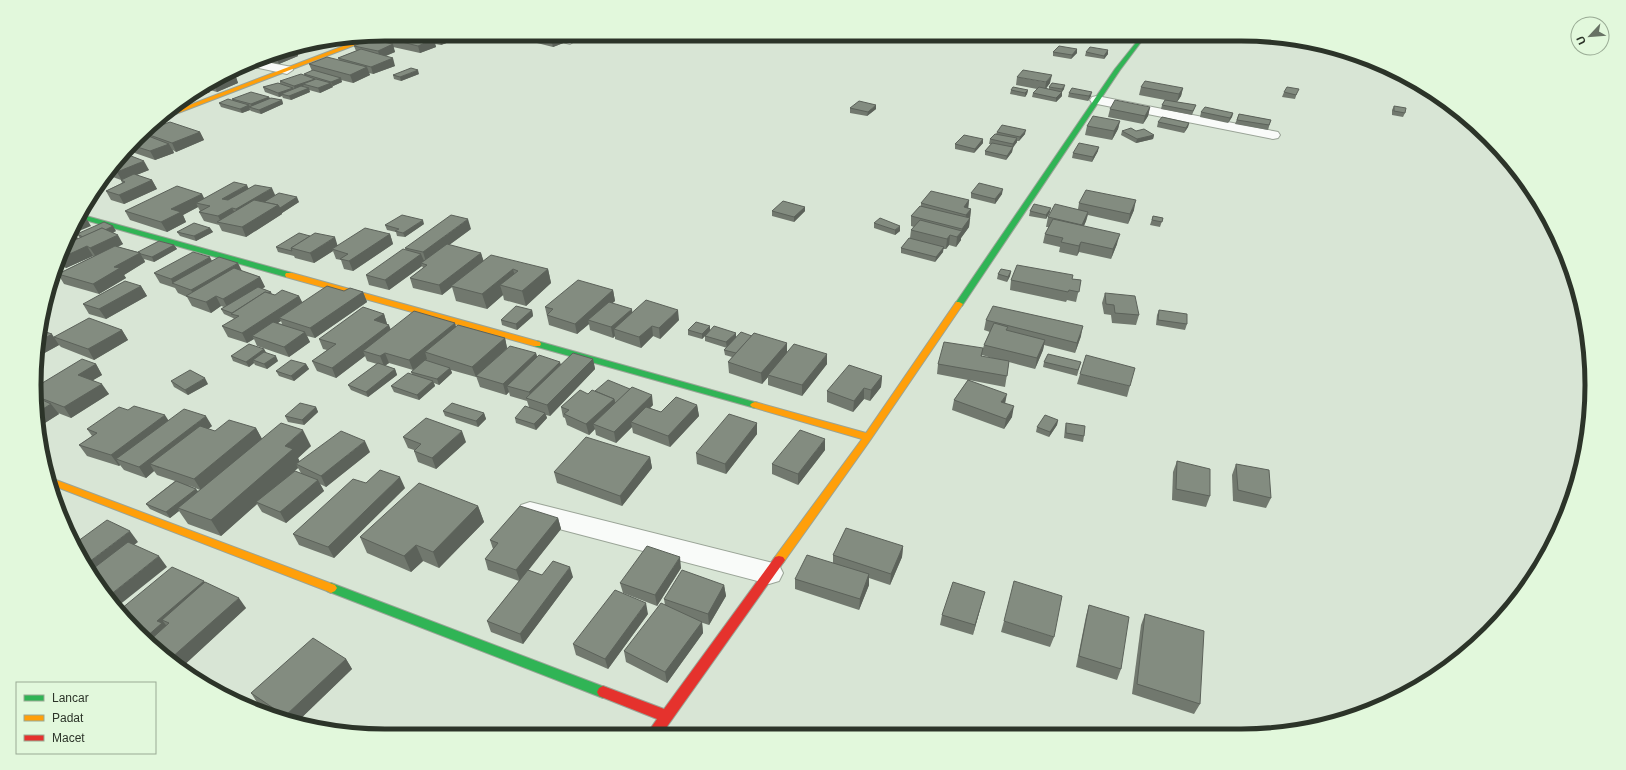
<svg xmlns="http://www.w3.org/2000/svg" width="1626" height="770" font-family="Arial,sans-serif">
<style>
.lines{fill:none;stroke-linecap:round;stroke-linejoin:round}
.street-casing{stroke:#9aa497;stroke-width:2}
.fast-casing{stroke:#9aa497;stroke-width:2}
.slow-casing{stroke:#9aa497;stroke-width:2}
.jam-casing{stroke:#9aa497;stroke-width:2}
.street{fill:#f9fbf9;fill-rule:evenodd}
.fast{fill:#30b455;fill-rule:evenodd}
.slow{fill:#ff9f0a;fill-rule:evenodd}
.jam{fill:#e5322d;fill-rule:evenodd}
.wall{fill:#71786e;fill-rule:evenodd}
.shaded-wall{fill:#5c625a}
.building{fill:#838c80;stroke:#5c625a}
.rim{fill:none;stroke:#2c3429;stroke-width:5}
</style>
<rect width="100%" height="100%" fill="#d8e5d5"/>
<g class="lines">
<!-- street casing -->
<g class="street-casing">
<g id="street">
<path d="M 539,34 L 560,34 L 574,37 L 576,40 L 570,44 L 541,36 Z"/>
<path d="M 255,60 L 292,67 L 293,70 L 287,74 L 245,65 Z"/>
<path d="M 1097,96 L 1273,131 L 1278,132 L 1280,135 L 1278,138 L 1273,139 L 1092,103 L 1090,100 L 1092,97 Z"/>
<path d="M 530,502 L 769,562 L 779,565 L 783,573 L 779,581 L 769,584 L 521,519 L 517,512 L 521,505 Z"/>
</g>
</g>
<!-- fast casing -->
<g class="fast-casing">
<g id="fast">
<path d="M 1143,34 L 1147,34 L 1120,70 L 962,306 L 956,306 L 955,304 L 1115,69 Z"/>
<path d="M 79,214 L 292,273 L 293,275 L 292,277 L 286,277 L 78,218 Z"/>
<path d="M 537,341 L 758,403 L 760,405 L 755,408 L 534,346 L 533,344 L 534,342 Z"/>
<path d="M 331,583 L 607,688 L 609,692 L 607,696 L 603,698 L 327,591 L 325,588 L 327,585 Z"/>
</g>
</g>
<!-- slow casing -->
<g class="slow-casing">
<g id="slow">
<path d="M 376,36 L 376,37 L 152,123 L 161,116 L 367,37 Z"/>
<path d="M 286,273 L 292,273 L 540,342 L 541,344 L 540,346 L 534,346 L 286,277 L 285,275 Z"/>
<path d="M 956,302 L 959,302 L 963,304 L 871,439 L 783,563 L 779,564 L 775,563 L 773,560 L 775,557 L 862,439 L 752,407 L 750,405 L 752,403 L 755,402 L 866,433 Z"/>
<path d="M 48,477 L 335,585 L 337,588 L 335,591 L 331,593 L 327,591 L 49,484 Z"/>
</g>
</g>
<!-- jam casing -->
<g class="jam-casing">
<path id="jam" d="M 779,556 L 783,557 L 785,560 L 783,563 L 661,735 L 646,735 L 657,719 L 599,696 L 597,692 L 599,688 L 603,686 L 664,709 L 775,557 Z"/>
</g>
<!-- street -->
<use href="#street" class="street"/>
<!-- fast -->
<use href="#fast" class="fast"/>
<!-- slow -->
<use href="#slow" class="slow"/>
<!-- jam -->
<use href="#jam" class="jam"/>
</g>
<!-- wall -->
<g class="wall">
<path d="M 385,34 L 459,34 L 456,35 L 457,39 L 441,45 L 435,44 L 436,47 L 420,53 L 393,47 L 395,52 L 386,56 L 395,66 L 373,74 L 369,73 L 370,75 L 353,83 L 341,80 L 342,82 L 333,86 L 332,86 L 333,87 L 320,93 L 309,90 L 310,92 L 291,100 L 283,98 L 282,96 L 279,97 L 265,92 L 263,87 L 280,83 L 280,81 L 305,75 L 304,74 L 312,71 L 309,64 L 339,60 L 338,58 L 356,51 L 354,46 L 379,42 L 378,36 Z"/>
<path d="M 501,34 L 523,34 L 514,37 Z"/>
<path d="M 914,34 L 937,34 L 932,38 Z"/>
<path d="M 1184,34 L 1197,34 L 1196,36 Z"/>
<path d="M 532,38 L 566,42 L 553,47 L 533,42 Z"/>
<path d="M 340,42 L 340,43 L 331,47 L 322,44 Z"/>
<path d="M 309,47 L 310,49 L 304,52 L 296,50 L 298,56 L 279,64 L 257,60 L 272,53 Z"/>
<path d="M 1077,49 L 1077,53 L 1071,59 L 1053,56 L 1053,52 Z"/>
<path d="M 1108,50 L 1108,54 L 1104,59 L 1085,56 L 1086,52 Z"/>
<path d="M 247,64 L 250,64 L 252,68 L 240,73 L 238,73 L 239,76 L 236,77 L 238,83 L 217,92 L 210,90 L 210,92 L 191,100 L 186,98 L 210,81 Z"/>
<path d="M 419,74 L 401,81 L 394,79 L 393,75 Z"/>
<path d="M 1017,77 L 1050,83 L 1046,88 L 1049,89 L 1049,87 L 1064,89 L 1062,92 L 1062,96 L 1056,102 L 1032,97 L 1033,93 L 1037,89 L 1016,85 Z"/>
<path d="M 1141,87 L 1183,88 L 1181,96 L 1177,102 L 1196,105 L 1192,115 L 1161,109 L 1162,105 L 1165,100 L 1139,95 Z"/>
<path d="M 1011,90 L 1028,90 L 1027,94 L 1025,97 L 1010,94 Z"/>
<path d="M 1284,92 L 1297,93 L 1295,99 L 1282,97 Z"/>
<path d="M 1069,93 L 1091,96 L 1088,101 L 1068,97 Z"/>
<path d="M 269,97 L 270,98 L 282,100 L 283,104 L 261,114 L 251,111 L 250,110 L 242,113 L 221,107 L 219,103 L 233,101 L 232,99 Z"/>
<path d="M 1394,106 L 1405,113 L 1403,117 L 1392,115 L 1392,110 Z"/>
<path d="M 1150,107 L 1148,116 L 1143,124 L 1108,117 L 1110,109 Z"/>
<path d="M 850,108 L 876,109 L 867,116 L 850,113 Z"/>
<path d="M 1201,112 L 1233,113 L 1232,117 L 1228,123 L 1200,117 Z"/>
<path d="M 1239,114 L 1271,120 L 1268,130 L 1235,124 Z"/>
<path d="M 1120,121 L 1118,129 L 1112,140 L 1085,135 L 1087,126 Z"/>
<path d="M 1158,122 L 1189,123 L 1188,127 L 1184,133 L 1157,127 Z"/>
<path d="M 145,131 L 200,132 L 204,140 L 176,152 L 173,150 L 174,153 L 155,160 L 129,151 L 143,134 L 143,135 L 143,134 Z"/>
<path d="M 1122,131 L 1136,131 L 1154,135 L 1153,139 L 1136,143 L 1121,135 Z"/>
<path d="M 997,132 L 1025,134 L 1019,141 L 1017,141 L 1017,142 L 1013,147 L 1012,152 L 1006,160 L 985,155 L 985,151 L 991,144 L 989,144 L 990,139 L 996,134 Z"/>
<path d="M 983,139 L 983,143 L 974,153 L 955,149 L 955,144 Z"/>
<path d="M 1098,151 L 1092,162 L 1072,158 L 1073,153 Z"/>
<path d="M 126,154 L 149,170 L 136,175 L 152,180 L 157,189 L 124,204 L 111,200 L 106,191 L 122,183 L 121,180 L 110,176 L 112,179 L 102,184 Z"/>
<path d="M 249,188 L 299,202 L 282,213 L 282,214 L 246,237 L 222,231 L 219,225 L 204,221 L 199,212 L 200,211 L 198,207 L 183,215 L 186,222 L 167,232 L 130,220 L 125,211 L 202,194 L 204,198 Z"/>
<path d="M 971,193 L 1002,194 L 995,204 L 971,198 Z"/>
<path d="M 969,200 L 968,208 L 971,209 L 969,227 L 961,238 L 961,240 L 956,247 L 949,245 L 946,249 L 943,249 L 943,252 L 935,262 L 901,253 L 901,248 L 910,238 L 911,230 L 914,227 L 911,226 L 911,216 L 921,206 L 921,203 Z"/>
<path d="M 1079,203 L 1134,210 L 1128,224 L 1088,215 L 1086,221 L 1084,226 L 1117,244 L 1111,259 L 1079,252 L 1077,256 L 1059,252 L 1060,247 L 1043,243 L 1045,234 L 1049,227 L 1046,227 L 1048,217 L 1078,209 Z"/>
<path d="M 805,207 L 805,211 L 794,222 L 772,216 L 772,211 Z"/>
<path d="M 1030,211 L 1050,212 L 1046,219 L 1029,216 Z"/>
<path d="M 1153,216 L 1163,218 L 1160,227 L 1150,225 Z"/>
<path d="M 874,223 L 900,231 L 895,235 L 874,228 Z"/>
<path d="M 424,224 L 405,237 L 397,236 L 396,232 L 387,230 L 385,225 Z"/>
<path d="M 210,228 L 213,232 L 196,241 L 180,236 L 177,232 Z"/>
<path d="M 471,229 L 449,245 L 481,253 L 483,261 L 548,269 L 551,283 L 526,306 L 504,300 L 503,295 L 487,309 L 456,301 L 452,287 L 442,295 L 413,288 L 410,278 L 423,268 L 422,266 L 389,290 L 369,285 L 366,275 L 406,250 L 405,248 Z"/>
<path d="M 116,231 L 113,233 L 123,244 L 118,247 L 138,252 L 174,245 L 177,249 L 154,262 L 144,259 L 145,262 L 124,275 L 126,278 L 99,294 L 64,284 L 58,274 L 94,256 L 93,256 L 66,268 L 60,265 L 72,234 L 79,239 L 80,238 L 77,234 Z"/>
<path d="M 390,234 L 393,244 L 353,271 L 344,269 L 341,260 L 336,259 L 333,251 L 314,263 L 295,258 L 294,256 L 278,252 L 276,247 L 338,246 Z"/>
<path d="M 212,261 L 260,277 L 265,287 L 261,288 L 271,292 L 272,294 L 275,295 L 299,296 L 302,302 L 344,291 L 363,292 L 367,302 L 315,338 L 307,336 L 310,342 L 289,357 L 257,346 L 254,339 L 247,343 L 228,337 L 222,326 L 234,319 L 233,318 L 224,314 L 221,309 L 224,307 L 221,306 L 211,313 L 192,306 L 187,297 L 178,293 L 175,288 L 160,283 L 154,273 ZM 281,321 L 282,324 L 278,323 Z"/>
<path d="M 1011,271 L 1010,276 L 1007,282 L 997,279 L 998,274 Z"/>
<path d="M 1072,279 L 1081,280 L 1076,302 L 1067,300 L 1066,302 L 1010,290 L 1011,280 Z"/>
<path d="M 141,286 L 147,296 L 106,319 L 89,314 L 83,304 Z"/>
<path d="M 613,290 L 615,301 L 612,303 L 632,312 L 679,320 L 660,339 L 653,336 L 641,348 L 615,339 L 615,336 L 613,338 L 590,330 L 589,324 L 577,334 L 549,325 L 545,307 Z"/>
<path d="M 1105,293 L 1139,315 L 1136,325 L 1112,323 L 1111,315 L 1104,314 L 1102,303 Z"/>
<path d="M 532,310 L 533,316 L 517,330 L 502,325 L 501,320 Z"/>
<path d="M 1159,310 L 1187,324 L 1185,330 L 1156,325 L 1157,315 Z"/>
<path d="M 384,314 L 387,324 L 390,329 L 456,327 L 505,338 L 507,348 L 536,353 L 537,357 L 561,364 L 593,359 L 595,369 L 550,416 L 546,415 L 547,418 L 536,430 L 516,423 L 515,418 L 529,407 L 527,401 L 510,396 L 509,392 L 506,395 L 480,387 L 476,376 L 476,377 L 451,370 L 452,373 L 439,385 L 434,383 L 435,386 L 419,400 L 394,392 L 391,386 L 412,374 L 411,372 L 413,370 L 389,363 L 385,366 L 395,369 L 397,375 L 368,397 L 351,390 L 348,385 L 377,364 L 367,361 L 365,356 L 336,378 L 317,371 L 312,361 L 327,350 L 323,349 L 319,339 Z"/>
<path d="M 986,320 L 1081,336 L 1075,353 L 1044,345 L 1043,350 L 1035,369 L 1009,362 L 1005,387 L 969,380 L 1005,403 L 1012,417 L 1004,429 L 952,410 L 954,400 L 968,380 L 937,374 L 938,364 L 983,348 L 984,345 L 990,332 L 984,330 ZM 982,355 L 995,359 L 982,357 Z"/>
<path d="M 40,330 L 54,337 L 122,330 L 128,340 L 94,360 L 61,347 L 59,345 L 39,356 Z"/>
<path d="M 688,330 L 710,330 L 787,352 L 827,364 L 802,396 L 768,385 L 768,377 L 762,384 L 729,373 L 728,362 L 732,357 L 725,355 L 724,350 L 727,348 L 705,341 L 705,336 L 702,339 L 688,335 Z"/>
<path d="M 264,349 L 266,353 L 278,361 L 267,369 L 255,365 L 254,363 L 249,367 L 233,361 L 231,356 Z"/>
<path d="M 1044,362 L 1081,362 L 1077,376 L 1043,367 Z"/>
<path d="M 96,364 L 102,375 L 93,380 L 109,394 L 71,418 L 58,413 L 59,414 L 37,428 L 39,385 Z"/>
<path d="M 306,364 L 309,369 L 294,381 L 279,376 L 276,371 Z"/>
<path d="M 1080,374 L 1130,386 L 1127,397 L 1077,384 Z"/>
<path d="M 882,376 L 881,387 L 870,401 L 864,399 L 853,412 L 827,402 L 827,391 Z"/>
<path d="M 171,381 L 208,384 L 188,395 L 174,387 Z"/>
<path d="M 595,391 L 653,405 L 650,408 L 661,412 L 697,405 L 699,416 L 670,447 L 633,433 L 632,427 L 616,443 L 596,435 L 595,429 L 589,435 L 567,425 L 565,418 L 563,417 L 561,407 Z"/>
<path d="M 316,407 L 318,412 L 304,425 L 288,422 L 285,416 Z"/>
<path d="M 128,410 L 168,421 L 212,426 L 208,429 L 215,431 L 256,428 L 262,439 L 311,446 L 298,458 L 300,462 L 370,452 L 326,487 L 320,484 L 324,491 L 286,523 L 262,512 L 257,504 L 221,536 L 188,524 L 179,511 L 170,518 L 150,509 L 146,504 L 175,481 L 157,475 L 154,471 L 146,478 L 124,470 L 120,465 L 119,466 L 87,456 L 79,445 L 92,436 L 87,429 ZM 298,468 L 301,473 L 294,471 ZM 188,485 L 200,490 L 198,491 L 196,489 Z"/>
<path d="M 443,411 L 484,413 L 486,419 L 478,427 L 445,416 Z"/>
<path d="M 1058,420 L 1057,425 L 1049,437 L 1036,432 L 1037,427 Z"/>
<path d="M 757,423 L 757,434 L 726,474 L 697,464 L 696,453 Z"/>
<path d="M 1066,423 L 1084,436 L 1083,442 L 1064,438 L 1065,428 Z"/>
<path d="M 403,437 L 466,442 L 436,469 L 418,462 L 414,451 L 414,450 L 408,448 Z"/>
<path d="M 825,450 L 798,485 L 772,474 L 772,464 Z"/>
<path d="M 650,457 L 652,468 L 622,506 L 557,483 L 554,472 Z"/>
<path d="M 1177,461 L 1210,496 L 1206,507 L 1172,500 L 1173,472 Z"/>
<path d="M 1236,464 L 1271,498 L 1266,508 L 1233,501 L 1232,475 Z"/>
<path d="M 366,483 L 405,488 L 334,558 L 299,545 L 293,534 Z"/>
<path d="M 478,506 L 484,522 L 439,568 L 423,561 L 411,572 L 367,553 L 360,537 Z"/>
<path d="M 558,518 L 561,529 L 528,570 L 542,575 L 573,577 L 523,644 L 491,632 L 487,621 L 519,581 L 488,570 L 485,559 L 493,549 L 490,540 Z"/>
<path d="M 903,546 L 902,557 L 890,585 L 869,578 L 869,585 L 859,610 L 795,589 L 795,579 L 833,563 L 833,555 Z"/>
<path d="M 681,568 L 657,606 L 623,593 L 620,583 Z"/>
<path d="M 204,581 L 205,583 L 246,608 L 182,667 L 121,609 Z"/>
<path d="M 724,585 L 726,596 L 709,625 L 700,622 L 702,622 L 703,633 L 667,683 L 626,662 L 624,651 L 665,605 L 664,599 Z"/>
<path d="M 982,602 L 973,635 L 940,625 L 942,615 Z"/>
<path d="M 1089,605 L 1121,669 L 1117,680 L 1076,667 L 1086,616 Z"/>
<path d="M 648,614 L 608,669 L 576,655 L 573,644 Z"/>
<path d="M 1145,614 L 1200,704 L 1194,714 L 1132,694 L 1141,625 Z"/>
<path d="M 1004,621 L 1054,637 L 1050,647 L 1001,632 Z"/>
<path d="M 346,659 L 352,669 L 296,723 L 280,718 L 258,704 L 251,693 Z"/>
</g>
<!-- shaded-wall -->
<g class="shaded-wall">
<path d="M 448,34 L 459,34 L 456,35 L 457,39 L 441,45 L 439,38 Z"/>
<path d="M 514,34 L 523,34 L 514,37 Z"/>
<path d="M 932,34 L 937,34 L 932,38 Z"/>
<path d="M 566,38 L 566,42 L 553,47 L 552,43 Z"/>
<path d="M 434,39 L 436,47 L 420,53 L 418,46 Z"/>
<path d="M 340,42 L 340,43 L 331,47 L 330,43 Z"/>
<path d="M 393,44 L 395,52 L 380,58 L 378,51 Z"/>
<path d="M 309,47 L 310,49 L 304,52 L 302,48 Z"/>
<path d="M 296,49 L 298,56 L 279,64 L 276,56 L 287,50 Z"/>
<path d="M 1077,49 L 1077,53 L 1071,59 L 1072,55 Z"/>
<path d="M 1108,50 L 1108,54 L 1104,59 L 1104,56 Z"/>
<path d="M 393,58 L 395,66 L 373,74 L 371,67 Z"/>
<path d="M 250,64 L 252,68 L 240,73 L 238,69 Z"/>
<path d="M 367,67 L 370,75 L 353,83 L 350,75 Z"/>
<path d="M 418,70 L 419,74 L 401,81 L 400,77 Z"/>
<path d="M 237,72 L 239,76 L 236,77 L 238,83 L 217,92 L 214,83 L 226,76 Z"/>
<path d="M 1052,75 L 1050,83 L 1045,90 L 1046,82 Z"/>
<path d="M 341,78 L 342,82 L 333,86 L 331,82 Z"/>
<path d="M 315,79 L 316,83 L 303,84 L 304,87 L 295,91 L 294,86 Z"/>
<path d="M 331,83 L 333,87 L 320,93 L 318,88 Z"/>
<path d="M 205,84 L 207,84 L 210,92 L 191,100 L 189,95 Z"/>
<path d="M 1065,85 L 1064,89 L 1061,93 L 1062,89 Z"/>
<path d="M 293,88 L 294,92 L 281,94 L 282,96 L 279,97 L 278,93 Z"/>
<path d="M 309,88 L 310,92 L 291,100 L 289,96 Z"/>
<path d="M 1183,88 L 1181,96 L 1177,102 L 1179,94 Z"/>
<path d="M 1028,90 L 1027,94 L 1025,97 L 1025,93 Z"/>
<path d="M 1062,92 L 1062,96 L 1056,102 L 1056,98 Z"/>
<path d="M 1092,92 L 1091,96 L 1088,101 L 1089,96 Z"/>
<path d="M 269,97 L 271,101 L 252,108 L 251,104 Z"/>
<path d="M 282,100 L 283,104 L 261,114 L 259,110 Z"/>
<path d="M 249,105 L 250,107 L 249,107 L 250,110 L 242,113 L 240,109 Z"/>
<path d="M 876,105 L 876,109 L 867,116 L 868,112 Z"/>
<path d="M 1150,107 L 1148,116 L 1143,124 L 1145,116 Z"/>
<path d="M 1233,113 L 1232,117 L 1228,123 L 1230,118 Z"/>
<path d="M 1120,121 L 1118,129 L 1112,140 L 1114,131 Z"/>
<path d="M 1189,123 L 1188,127 L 1184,133 L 1186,128 Z"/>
<path d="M 1026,130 L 1025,134 L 1019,141 L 1020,137 Z"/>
<path d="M 200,132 L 204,140 L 176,152 L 172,143 Z"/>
<path d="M 1154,135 L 1153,139 L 1136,143 L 1137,139 Z"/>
<path d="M 1017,138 L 1017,142 L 1012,149 L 1013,144 Z"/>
<path d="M 983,139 L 983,143 L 974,153 L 975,149 Z"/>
<path d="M 169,144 L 174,153 L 155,160 L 150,151 Z"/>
<path d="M 1013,147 L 1012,152 L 1006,160 L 1007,156 Z"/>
<path d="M 1099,147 L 1098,151 L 1092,162 L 1093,157 Z"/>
<path d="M 144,161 L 149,170 L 122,181 L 117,172 Z"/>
<path d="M 109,175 L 112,179 L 102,184 Z"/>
<path d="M 152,180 L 157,189 L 124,204 L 119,195 Z"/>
<path d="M 247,185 L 251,194 L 227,208 L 222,199 Z"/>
<path d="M 272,188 L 276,197 L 241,218 L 236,209 Z"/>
<path d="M 1003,189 L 1002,194 L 995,204 L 995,199 Z"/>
<path d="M 202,194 L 206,203 L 196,203 L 198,207 L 183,215 L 186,222 L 167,232 L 161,222 L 171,209 Z"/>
<path d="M 297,197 L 299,202 L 282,213 L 282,214 L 246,237 L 242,227 L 278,205 Z"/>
<path d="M 969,200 L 968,210 L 964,207 Z"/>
<path d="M 1136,200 L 1134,210 L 1128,224 L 1130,214 Z"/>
<path d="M 805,207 L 805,211 L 794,222 L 794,217 Z"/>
<path d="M 232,208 L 237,217 L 221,222 L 218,216 Z"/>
<path d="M 1051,208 L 1050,212 L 1046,219 L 1046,215 Z"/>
<path d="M 971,209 L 970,218 L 965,224 L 966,215 Z"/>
<path d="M 1088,212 L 1086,221 L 1080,234 L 1082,225 Z"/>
<path d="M 85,216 L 91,226 L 72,234 L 77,220 Z"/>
<path d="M 970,218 L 969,227 L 961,238 L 961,240 L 956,247 L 957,237 L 962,231 L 962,229 Z"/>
<path d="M 468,219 L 471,229 L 426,262 L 423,252 Z"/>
<path d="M 423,220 L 424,224 L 405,237 L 403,233 Z"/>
<path d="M 113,226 L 116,231 L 89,243 L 86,238 Z"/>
<path d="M 900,226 L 900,231 L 895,235 L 895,230 Z"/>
<path d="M 210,228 L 213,232 L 196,241 L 194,236 Z"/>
<path d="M 390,234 L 393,244 L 353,271 L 349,261 Z"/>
<path d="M 1120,234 L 1117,244 L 1111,259 L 1113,249 Z"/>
<path d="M 118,235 L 123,244 L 96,257 L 90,248 Z"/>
<path d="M 950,235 L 949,245 L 946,249 L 947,239 Z"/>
<path d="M 77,237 L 83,246 L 64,255 L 69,240 Z"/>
<path d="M 335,237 L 338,247 L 332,249 L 333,251 L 314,263 L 310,253 Z"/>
<path d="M 1081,242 L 1079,252 L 1077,256 L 1079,246 Z"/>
<path d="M 174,245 L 177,249 L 154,262 L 152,257 Z"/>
<path d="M 87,246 L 93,256 L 66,268 L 62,261 L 63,257 Z"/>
<path d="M 944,247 L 943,252 L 935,262 L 936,257 Z"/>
<path d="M 140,253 L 145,262 L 124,275 L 126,278 L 99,294 L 93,284 L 114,267 Z"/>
<path d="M 481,253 L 484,262 L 451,286 L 452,287 L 442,295 L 439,285 Z"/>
<path d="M 421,254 L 425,263 L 421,263 L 422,266 L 389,290 L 385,280 Z"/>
<path d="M 210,257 L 215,267 L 173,284 L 171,279 Z"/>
<path d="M 238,263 L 243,273 L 196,299 L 191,290 Z"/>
<path d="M 513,269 L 517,284 L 500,285 L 503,295 L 487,309 L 482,294 Z"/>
<path d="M 548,269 L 551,283 L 526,306 L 522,291 Z"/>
<path d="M 1011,271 L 1010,276 L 1007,282 L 1008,277 Z"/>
<path d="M 260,277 L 265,287 L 228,309 L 223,299 Z"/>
<path d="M 141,286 L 147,296 L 106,319 L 99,309 Z"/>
<path d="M 613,290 L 615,301 L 592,321 L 588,320 L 589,324 L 577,334 L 575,324 Z"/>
<path d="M 363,292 L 367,302 L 315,338 L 310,328 Z"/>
<path d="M 216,296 L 221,306 L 211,313 L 206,302 Z"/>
<path d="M 299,296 L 304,306 L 279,318 L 281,321 L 256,337 L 252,336 L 254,339 L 247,343 L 242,333 Z"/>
<path d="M 632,309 L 633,319 L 614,329 L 615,336 L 613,338 L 611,327 Z"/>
<path d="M 532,310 L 533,316 L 517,330 L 516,324 Z"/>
<path d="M 678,310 L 679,320 L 660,339 L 659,328 Z"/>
<path d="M 384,314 L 387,324 L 378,331 L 374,320 Z"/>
<path d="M 455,323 L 458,333 L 425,352 L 427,359 L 413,370 L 409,360 Z"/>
<path d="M 389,325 L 393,335 L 363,351 L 365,356 L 336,378 L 332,368 Z"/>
<path d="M 652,326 L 653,336 L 641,348 L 639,337 Z"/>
<path d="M 710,326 L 710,331 L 702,339 L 702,334 Z"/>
<path d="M 1083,326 L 1081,336 L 1075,353 L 1077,343 Z"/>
<path d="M 122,330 L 128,340 L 94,360 L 88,349 Z"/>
<path d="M 305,332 L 310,342 L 289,357 L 284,347 Z"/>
<path d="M 736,333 L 736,338 L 727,348 L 726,342 Z"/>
<path d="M 52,334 L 59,345 L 39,356 L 40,341 Z"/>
<path d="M 505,338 L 507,348 L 476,377 L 472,367 Z"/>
<path d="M 1045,340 L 1043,350 L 1035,369 L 1037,358 Z"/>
<path d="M 787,343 L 787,354 L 768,375 L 768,377 L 762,384 L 761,373 Z"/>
<path d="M 264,349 L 267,354 L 253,360 L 254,363 L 249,367 L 246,362 Z"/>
<path d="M 385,353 L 389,363 L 384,366 L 380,356 Z"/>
<path d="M 536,353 L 539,364 L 507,386 L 509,392 L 506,395 L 503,384 Z"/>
<path d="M 827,354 L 827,364 L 802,396 L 802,385 Z"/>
<path d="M 276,356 L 278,361 L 267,369 L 264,364 Z"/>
<path d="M 593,359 L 595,369 L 550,416 L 547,405 Z"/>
<path d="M 560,362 L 563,372 L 531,400 L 529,392 Z"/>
<path d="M 96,364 L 102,375 L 85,385 L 78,375 Z"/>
<path d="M 306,364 L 309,369 L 294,381 L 291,376 Z"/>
<path d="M 450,368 L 452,373 L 439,385 L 437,379 Z"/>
<path d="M 395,369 L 397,375 L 368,397 L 366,392 Z"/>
<path d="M 882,376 L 881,387 L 870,401 L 871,390 Z"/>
<path d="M 205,378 L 208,384 L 188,395 L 185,390 Z"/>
<path d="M 433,381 L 435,386 L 419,400 L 417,395 Z"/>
<path d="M 102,384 L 109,394 L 71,418 L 64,407 Z"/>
<path d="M 864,388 L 864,399 L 853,412 L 854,401 Z"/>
<path d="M 1007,394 L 1005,404 L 1001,402 Z"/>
<path d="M 652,395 L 653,405 L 635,423 L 631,422 L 632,427 L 616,443 L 614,432 Z"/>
<path d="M 614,399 L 616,410 L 593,424 L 595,429 L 589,435 L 586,424 Z"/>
<path d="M 51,404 L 59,414 L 37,428 L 38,412 Z"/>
<path d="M 697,405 L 699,416 L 670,447 L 668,436 Z"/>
<path d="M 1014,406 L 1012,417 L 1004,429 L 1006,419 Z"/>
<path d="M 316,407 L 318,412 L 304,425 L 302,420 Z"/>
<path d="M 484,413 L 486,419 L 478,427 L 476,421 Z"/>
<path d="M 545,413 L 547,418 L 536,430 L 534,424 Z"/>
<path d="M 165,415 L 172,426 L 116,459 L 120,465 L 119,466 L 111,455 Z"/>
<path d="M 206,416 L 212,426 L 159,468 L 150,464 L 154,471 L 146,478 L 139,467 Z"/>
<path d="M 1058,420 L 1057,425 L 1049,437 L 1050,432 Z"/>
<path d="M 757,423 L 757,434 L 726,474 L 725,464 Z"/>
<path d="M 256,428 L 262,439 L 201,490 L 194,479 Z"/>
<path d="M 303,430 L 311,446 L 298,458 L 301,465 L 296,464 L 298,468 L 259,503 L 256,502 L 257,504 L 221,536 L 211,520 L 285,446 Z"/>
<path d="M 462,431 L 466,442 L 436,469 L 432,458 Z"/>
<path d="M 825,439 L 825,450 L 798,485 L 798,474 Z"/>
<path d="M 365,441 L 370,452 L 326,487 L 321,476 Z"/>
<path d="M 650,457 L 652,468 L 622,506 L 620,496 Z"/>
<path d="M 400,477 L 405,488 L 334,558 L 328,547 Z"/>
<path d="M 318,480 L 324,491 L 286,523 L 280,512 Z"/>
<path d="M 196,489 L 200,495 L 178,508 L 179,511 L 170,518 L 166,512 Z"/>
<path d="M 478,506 L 484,522 L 439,568 L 433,552 Z"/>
<path d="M 558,518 L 561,529 L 520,581 L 516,570 Z"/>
<path d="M 130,531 L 138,542 L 94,576 L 85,565 Z"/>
<path d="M 416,545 L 423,561 L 411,572 L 404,556 Z"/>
<path d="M 903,546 L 902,557 L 890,585 L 891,574 Z"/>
<path d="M 159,556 L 167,567 L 118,606 L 110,595 Z"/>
<path d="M 680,557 L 681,568 L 657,606 L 655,595 Z"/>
<path d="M 570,567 L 573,577 L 523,644 L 520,634 Z"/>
<path d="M 869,574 L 869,585 L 859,610 L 860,599 Z"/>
<path d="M 204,581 L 211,592 L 169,623 L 162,620 L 169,629 L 153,649 L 145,638 L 157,621 Z"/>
<path d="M 724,585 L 726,596 L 709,625 L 708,614 Z"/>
<path d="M 985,592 L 982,602 L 973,635 L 975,625 Z"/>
<path d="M 239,598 L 246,608 L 182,667 L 170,659 Z"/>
<path d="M 646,603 L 648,614 L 608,669 L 605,659 Z"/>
<path d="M 702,622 L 703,633 L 667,683 L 665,672 Z"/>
<path d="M 346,659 L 352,669 L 296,723 L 288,721 L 285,716 Z"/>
</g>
<!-- building -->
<g class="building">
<path d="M 382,34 L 412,34 L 434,39 L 418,46 L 378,36 Z"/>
<path d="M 424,34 L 448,34 L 439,38 Z"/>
<path d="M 543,34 L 551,34 L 566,38 L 552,43 L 532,38 Z"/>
<path d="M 369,39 L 393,44 L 378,51 L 354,46 Z"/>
<path d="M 1059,46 L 1077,49 L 1072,55 L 1053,52 Z"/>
<path d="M 1090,47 L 1108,50 L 1104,56 L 1086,52 Z"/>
<path d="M 292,49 L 276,56 L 268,54 L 272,53 Z"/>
<path d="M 361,49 L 393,58 L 371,67 L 338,58 Z"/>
<path d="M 327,57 L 367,67 L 350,75 L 309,64 Z"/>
<path d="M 247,64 L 250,64 L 238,69 L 236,69 Z"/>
<path d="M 411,68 L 418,70 L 400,77 L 393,75 Z"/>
<path d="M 313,70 L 341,78 L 331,82 L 304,74 Z"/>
<path d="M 1023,70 L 1052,75 L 1046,82 L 1017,77 Z"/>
<path d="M 232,71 L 237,72 L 232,74 L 227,73 Z"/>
<path d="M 227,73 L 235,75 L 214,83 L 208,82 Z"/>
<path d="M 301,74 L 315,79 L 294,86 L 280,81 Z"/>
<path d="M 316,79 L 331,83 L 318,88 L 303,84 Z"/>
<path d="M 1145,81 L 1183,88 L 1179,94 L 1141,87 Z"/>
<path d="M 278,83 L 293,88 L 278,93 L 263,87 Z"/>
<path d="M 1052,83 L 1065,85 L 1062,89 L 1049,87 Z"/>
<path d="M 301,86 L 309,88 L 289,96 L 281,94 Z"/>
<path d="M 1013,87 L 1028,90 L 1025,93 L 1011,90 Z"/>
<path d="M 1039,87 L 1062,92 L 1056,98 L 1033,93 Z"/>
<path d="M 1287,87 L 1299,89 L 1296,95 L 1284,92 Z"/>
<path d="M 1072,88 L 1092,92 L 1089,96 L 1069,93 Z"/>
<path d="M 251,92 L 269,97 L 251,104 L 232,99 Z"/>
<path d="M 271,98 L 282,100 L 259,110 L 249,107 Z"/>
<path d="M 228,99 L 249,105 L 240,109 L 219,103 Z"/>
<path d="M 1115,100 L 1150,107 L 1145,116 L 1110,109 Z"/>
<path d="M 1165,100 L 1196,105 L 1193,111 L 1162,105 Z"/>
<path d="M 859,101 L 876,105 L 868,112 L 850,108 Z"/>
<path d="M 1394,106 L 1406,108 L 1405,113 L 1394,111 Z"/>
<path d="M 1205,107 L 1233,113 L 1230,118 L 1201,112 Z"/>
<path d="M 1239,114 L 1271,120 L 1269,125 L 1237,120 Z"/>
<path d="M 1093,116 L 1120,121 L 1114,131 L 1087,126 Z"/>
<path d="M 1162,117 L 1189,123 L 1186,128 L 1158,122 Z"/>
<path d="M 170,122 L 200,132 L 172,143 L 144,133 L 145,131 Z"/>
<path d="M 1002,125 L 1026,130 L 1020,137 L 997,132 Z"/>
<path d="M 1131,128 L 1136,131 L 1144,129 L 1154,135 L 1137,139 L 1122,131 Z"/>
<path d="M 143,134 L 169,144 L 150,151 L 134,146 Z"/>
<path d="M 995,134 L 1017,138 L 1013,144 L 990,139 Z"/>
<path d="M 964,135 L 983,139 L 975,149 L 955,144 Z"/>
<path d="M 992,143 L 1013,147 L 1007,156 L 985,151 Z"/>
<path d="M 1079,143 L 1099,147 L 1093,157 L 1073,153 Z"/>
<path d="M 126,154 L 144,161 L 117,172 L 113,170 Z"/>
<path d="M 134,174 L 152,180 L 119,195 L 106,191 L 125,182 L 121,180 Z"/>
<path d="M 234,182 L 247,185 L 222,199 L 228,200 L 255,185 L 272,188 L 236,209 L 232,208 L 218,216 L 199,212 L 210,206 L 196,203 Z"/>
<path d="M 979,183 L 1003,189 L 995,199 L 971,193 Z"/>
<path d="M 177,186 L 202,194 L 171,209 L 181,212 L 161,222 L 125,211 Z"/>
<path d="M 1086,190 L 1136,200 L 1130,214 L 1079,203 Z"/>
<path d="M 931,191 L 969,200 L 964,207 L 971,209 L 966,215 L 921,203 Z"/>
<path d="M 279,193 L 297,197 L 280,208 L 278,205 L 264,202 Z"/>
<path d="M 254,200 L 278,205 L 242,227 L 217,222 Z"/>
<path d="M 783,201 L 805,207 L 794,217 L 772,211 Z"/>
<path d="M 1034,204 L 1051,208 L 1046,215 L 1030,211 Z"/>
<path d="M 1055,204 L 1088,212 L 1082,225 L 1048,217 Z"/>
<path d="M 920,206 L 970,218 L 962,229 L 911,216 Z"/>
<path d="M 79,214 L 85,216 L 77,220 Z"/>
<path d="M 402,215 L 423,220 L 403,233 L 395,231 L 399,229 L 385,225 Z"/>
<path d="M 451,215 L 468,219 L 423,252 L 405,248 Z"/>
<path d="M 1153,216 L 1163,218 L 1162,222 L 1152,220 Z"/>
<path d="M 880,218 L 900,226 L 895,230 L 874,223 Z"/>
<path d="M 1053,219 L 1120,234 L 1113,249 L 1081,242 L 1079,246 L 1061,242 L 1063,238 L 1045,234 Z"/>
<path d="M 920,220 L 962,231 L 957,237 L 950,235 L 947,239 L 911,230 Z"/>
<path d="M 104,222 L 113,226 L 105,230 L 102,228 L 83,237 L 77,234 Z"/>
<path d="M 194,223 L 210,228 L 194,236 L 177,232 Z"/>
<path d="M 102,228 L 118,235 L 90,248 L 87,246 L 63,257 L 68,243 Z"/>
<path d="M 365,228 L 390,234 L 349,261 L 340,259 L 348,254 L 332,249 Z"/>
<path d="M 299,233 L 310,236 L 291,248 L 292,251 L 276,247 Z"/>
<path d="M 315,233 L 335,237 L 310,253 L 291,248 Z"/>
<path d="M 72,234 L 77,237 L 69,240 Z"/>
<path d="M 909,238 L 944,247 L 936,257 L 901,248 Z"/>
<path d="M 159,241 L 174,245 L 152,257 L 141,254 L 140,253 L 138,252 Z"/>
<path d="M 447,244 L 481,253 L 439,285 L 410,278 L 427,265 L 421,263 Z"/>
<path d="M 115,246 L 140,253 L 114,267 L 120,268 L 93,284 L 58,274 Z"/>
<path d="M 403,249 L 421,254 L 385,280 L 366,275 Z"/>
<path d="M 193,252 L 210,257 L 171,279 L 154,273 Z"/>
<path d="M 491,255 L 548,269 L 522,291 L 500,285 L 518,271 L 513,269 L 482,294 L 451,286 Z"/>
<path d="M 219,257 L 238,263 L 191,290 L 172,283 Z"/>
<path d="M 1017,265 L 1073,275 L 1072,279 L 1081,280 L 1079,292 L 1069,290 L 1068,292 L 1011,280 Z"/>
<path d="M 234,268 L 260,277 L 223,299 L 216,296 L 206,302 L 186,296 Z"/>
<path d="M 1001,269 L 1011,271 L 1008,277 L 998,274 Z"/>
<path d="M 578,280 L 613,290 L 575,324 L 547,315 L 553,309 L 545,307 Z"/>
<path d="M 125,281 L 141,286 L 99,309 L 83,304 Z"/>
<path d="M 327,286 L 344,291 L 350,288 L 363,292 L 310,328 L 279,318 Z"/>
<path d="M 258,287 L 271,292 L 269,293 L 265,292 L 232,313 L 221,309 Z"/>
<path d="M 282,290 L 299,296 L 242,333 L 222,326 L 239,316 L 231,314 L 265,292 L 275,295 Z"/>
<path d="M 1105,293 L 1135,296 L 1139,315 L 1115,313 L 1114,305 L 1106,304 Z"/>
<path d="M 646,300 L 678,310 L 659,328 L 652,326 L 639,337 L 614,329 Z"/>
<path d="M 609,302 L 632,309 L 611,327 L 588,320 Z"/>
<path d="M 516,306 L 532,310 L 516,324 L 501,320 Z"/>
<path d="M 993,306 L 1083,326 L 1077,343 L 986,320 Z"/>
<path d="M 363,307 L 384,314 L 374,320 L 389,325 L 332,368 L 312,361 L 336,344 L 319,339 Z"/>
<path d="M 1159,310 L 1187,314 L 1187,324 L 1158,320 Z"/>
<path d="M 414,311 L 455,323 L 409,360 L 385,353 L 380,356 L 363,351 Z"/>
<path d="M 89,318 L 122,330 L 88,349 L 54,337 Z"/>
<path d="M 273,322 L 305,332 L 284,347 L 252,336 Z"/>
<path d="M 696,322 L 710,326 L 702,334 L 688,330 Z"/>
<path d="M 994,323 L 1008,327 L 1006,330 L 1045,340 L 1037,358 L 984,345 Z"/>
<path d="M 458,325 L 505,338 L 472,367 L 425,352 Z"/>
<path d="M 714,326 L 736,333 L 726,342 L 705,336 Z"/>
<path d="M 40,330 L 52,334 L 40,341 Z"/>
<path d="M 741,332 L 752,336 L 736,353 L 724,350 Z"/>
<path d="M 754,333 L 787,343 L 761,373 L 728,362 Z"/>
<path d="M 944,342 L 983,348 L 981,356 L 1009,361 L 1007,376 L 938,364 Z"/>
<path d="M 249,344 L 264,349 L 246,362 L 231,356 Z"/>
<path d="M 794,344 L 827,354 L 802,385 L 768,375 Z"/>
<path d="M 510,346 L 536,353 L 503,384 L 476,376 Z"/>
<path d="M 264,352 L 276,356 L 264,364 L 253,360 Z"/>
<path d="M 573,353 L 593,359 L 547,405 L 526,398 Z"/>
<path d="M 1048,354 L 1081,362 L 1078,370 L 1044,362 Z"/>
<path d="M 539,355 L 560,362 L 529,392 L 507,386 Z"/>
<path d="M 1086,355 L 1135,368 L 1130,386 L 1080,374 Z"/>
<path d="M 82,359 L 96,364 L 78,375 L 102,384 L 64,407 L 38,397 L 39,385 Z"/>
<path d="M 291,360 L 306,364 L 291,376 L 276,371 Z"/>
<path d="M 425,360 L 450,368 L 437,379 L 411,372 Z"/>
<path d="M 378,363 L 395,369 L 366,392 L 348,385 Z"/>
<path d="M 849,365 L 882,376 L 871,390 L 864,388 L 854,401 L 827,391 Z"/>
<path d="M 190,370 L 205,378 L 185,390 L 171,381 Z"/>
<path d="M 408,373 L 433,381 L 417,395 L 391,386 Z"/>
<path d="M 608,380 L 630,389 L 615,404 L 614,399 L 595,391 Z"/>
<path d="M 968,380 L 1007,394 L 1001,402 L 1014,406 L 1006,419 L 954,400 Z"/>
<path d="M 632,387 L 652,395 L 614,432 L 593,424 Z"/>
<path d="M 580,390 L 588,394 L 592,390 L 614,399 L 586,424 L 564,414 L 569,410 L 561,407 Z"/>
<path d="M 676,397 L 697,405 L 668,436 L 631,422 L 646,407 L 661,412 Z"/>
<path d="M 38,398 L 51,404 L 38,412 Z"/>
<path d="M 300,403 L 316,407 L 302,420 L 285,416 Z"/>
<path d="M 452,403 L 484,413 L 476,421 L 443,411 Z"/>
<path d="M 134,406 L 165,415 L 111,455 L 79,445 L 97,433 L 87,429 L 119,407 L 128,410 Z"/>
<path d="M 525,406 L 545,413 L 534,424 L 515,418 Z"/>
<path d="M 184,409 L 206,416 L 139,467 L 116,459 Z"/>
<path d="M 729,414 L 757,423 L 725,464 L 696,453 Z"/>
<path d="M 1045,415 L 1058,420 L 1050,432 L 1037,427 Z"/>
<path d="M 426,418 L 462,431 L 432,458 L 414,451 L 421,444 L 403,437 Z"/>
<path d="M 229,420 L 256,428 L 194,479 L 150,464 L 200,426 L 215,431 Z"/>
<path d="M 281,423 L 303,430 L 285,446 L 293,449 L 211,520 L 178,508 Z"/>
<path d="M 1066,423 L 1085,426 L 1084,436 L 1066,433 Z"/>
<path d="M 800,430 L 825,439 L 798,474 L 772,464 Z"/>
<path d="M 341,431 L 365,441 L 321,476 L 296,464 Z"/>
<path d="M 586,437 L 650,457 L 620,496 L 554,472 Z"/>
<path d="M 1177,461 L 1210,469 L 1210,496 L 1176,489 Z"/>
<path d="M 1236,464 L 1269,470 L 1271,498 L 1238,490 Z"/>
<path d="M 380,470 L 400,477 L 328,547 L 293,534 L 353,479 L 366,483 Z"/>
<path d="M 295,471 L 318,480 L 280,512 L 256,502 Z"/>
<path d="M 176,481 L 196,489 L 166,512 L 146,504 Z"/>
<path d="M 419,483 L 478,506 L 433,552 L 416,545 L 404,556 L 360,537 Z"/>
<path d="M 520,506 L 558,518 L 516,570 L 485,559 L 498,543 L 490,540 Z"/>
<path d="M 107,520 L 130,531 L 85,565 L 81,560 L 74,544 Z"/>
<path d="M 846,528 L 903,546 L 891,574 L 833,555 Z"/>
<path d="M 128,542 L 159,556 L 110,595 L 90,571 Z"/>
<path d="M 647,546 L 680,557 L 655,595 L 620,583 Z"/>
<path d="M 807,555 L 869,574 L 860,599 L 795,579 Z"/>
<path d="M 553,561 L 570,567 L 520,634 L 487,621 L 528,570 L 542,575 Z"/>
<path d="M 172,567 L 204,581 L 157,621 L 162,623 L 145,638 L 121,609 Z"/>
<path d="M 682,570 L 724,585 L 708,614 L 664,599 Z"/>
<path d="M 1014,581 L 1062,596 L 1054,637 L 1004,621 Z"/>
<path d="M 205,582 L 239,598 L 170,659 L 154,649 L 148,642 L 169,623 L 162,620 Z"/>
<path d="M 953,582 L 985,592 L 975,625 L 942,615 Z"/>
<path d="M 615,590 L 646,603 L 605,659 L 573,644 Z"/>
<path d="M 661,603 L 702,622 L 665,672 L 624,651 Z"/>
<path d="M 1089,605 L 1129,617 L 1121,669 L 1079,656 Z"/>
<path d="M 1145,614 L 1204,631 L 1200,704 L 1137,684 Z"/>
<path d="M 313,638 L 346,659 L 285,716 L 251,693 Z"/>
</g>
<!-- crop -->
<path d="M0 0H1626V770H0ZM385 41H1241A344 344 0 0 1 1585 385V385A344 344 0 0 1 1241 729H385A344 344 0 0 1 41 385V385A344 344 0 0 1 385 41Z" fill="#e2f8dc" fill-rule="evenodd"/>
<path class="rim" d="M385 41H1241A344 344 0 0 1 1585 385V385A344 344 0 0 1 1241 729H385A344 344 0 0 1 41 385V385A344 344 0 0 1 385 41Z"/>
<!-- legend -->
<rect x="16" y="682" width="140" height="72" fill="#e2f8dc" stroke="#99aa94"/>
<rect x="24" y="695" width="20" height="6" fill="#30b455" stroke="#99aa94"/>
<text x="52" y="702" font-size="12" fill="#2c3429">Lancar</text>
<rect x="24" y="715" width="20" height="6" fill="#ff9f0a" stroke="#99aa94"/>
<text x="52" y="722" font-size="12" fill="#2c3429">Padat</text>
<rect x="24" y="735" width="20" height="6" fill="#e5322d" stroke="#99aa94"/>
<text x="52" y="742" font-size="12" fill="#2c3429">Macet</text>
<!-- north arrow -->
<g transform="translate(1590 36) rotate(244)"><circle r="19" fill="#e2f8dc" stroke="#99aa94"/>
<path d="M0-3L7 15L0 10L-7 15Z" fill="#687265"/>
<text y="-6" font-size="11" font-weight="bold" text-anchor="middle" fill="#2c3429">U</text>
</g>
</svg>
